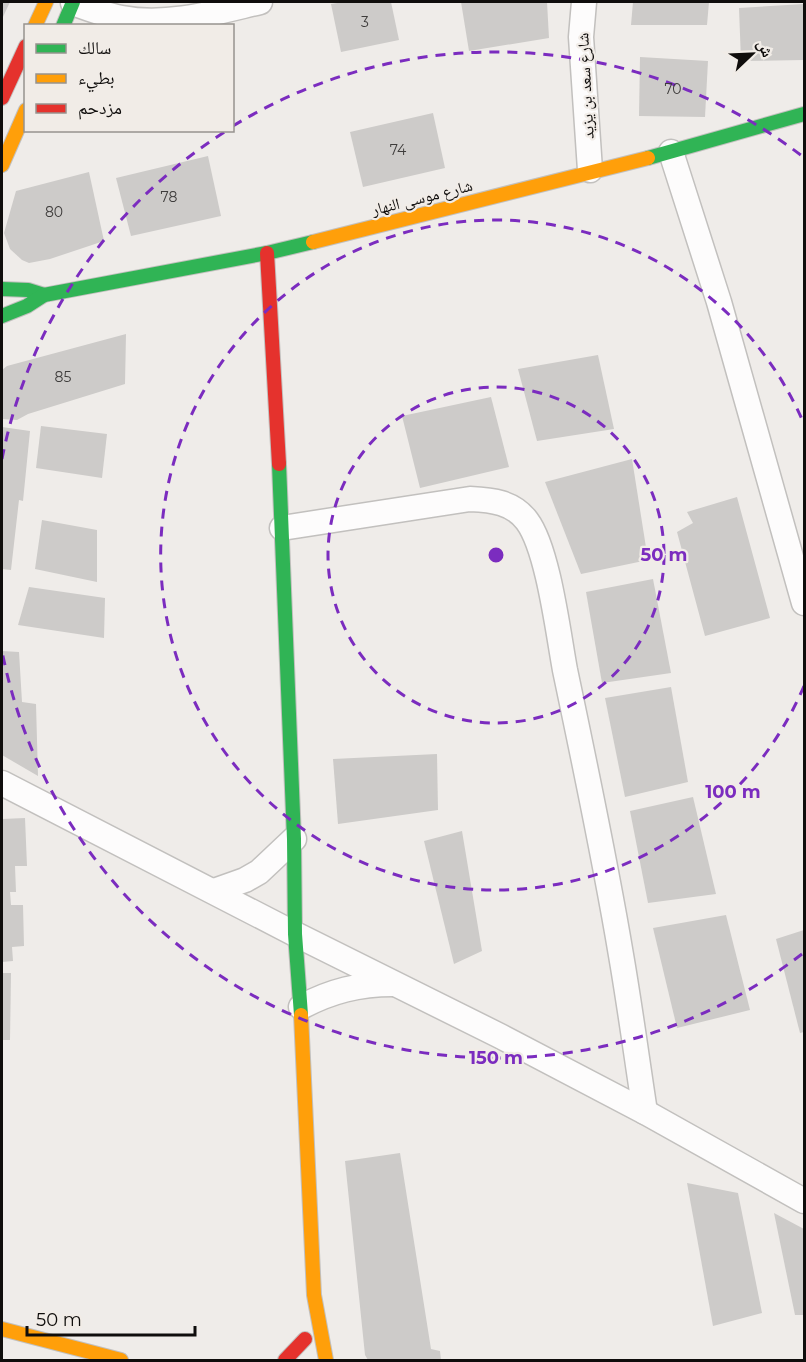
<svg xmlns="http://www.w3.org/2000/svg" width="806" height="1362" font-family="Montserrat,'Noto Naskh Arabic',sans-serif">
<style>
.building{fill:#cdcbc9}
.lines{fill:none;stroke-linecap:round;stroke-linejoin:round}
.street-casing{stroke:#c2c0be;stroke-width:27}
.fast-casing{stroke:#c2c0be;stroke-width:16}
.slow-casing{stroke:#c2c0be;stroke-width:16}
.jam-casing{stroke:#c2c0be;stroke-width:16}
.street{stroke:#fdfcfc;stroke-width:24}
.fast{stroke:#30b455;stroke-width:14}
.slow{stroke:#ff9f0a;stroke-width:14}
.jam{stroke:#e5322d;stroke-width:14}
.ring{fill:none;stroke:#7b2cbf;stroke-width:3;stroke-dasharray:10 8}
.labels{text-anchor:middle;stroke-width:4.5;stroke-linejoin:round;paint-order:stroke}
.number-label{font-size:14px;fill:#3e3c3b}
.street-label{font-size:16px;fill:#0f0d0c;stroke:#f1ece7}
.centre{fill:#7b2cbf;stroke:#f1ece7;stroke-width:3}
.ring-label{font-size:18px;text-anchor:middle;font-weight:bold;fill:#7b2cbf;stroke:#f1ece7;stroke-width:4.5;stroke-linejoin:round;paint-order:stroke}
</style>
<rect width="100%" height="100%" fill="#efece9"/>
<!-- building -->
<g class="building">
<path d="M 2,2 L 10,2 L 2,19 Z"/>
<path d="M 343,2 L 391,2 L 399,40 L 341,52 L 331,4 Z"/>
<path d="M 461,2 L 547,2 L 549,38 L 469,51 Z"/>
<path d="M 633,2 L 709,2 L 707,25 L 631,25 Z"/>
<path d="M 804,4 L 804,60 L 741,61 L 739,8 Z"/>
<path d="M 640,57 L 708,61 L 705,117 L 639,116 Z"/>
<path d="M 433,113 L 445,168 L 363,187 L 350,132 Z"/>
<path d="M 208,156 L 221,216 L 131,236 L 116,178 Z"/>
<path d="M 89,172 L 104,241 L 50,259 L 29,263 L 22,260 L 10,249 L 4,233 L 16,191 Z"/>
<path d="M 126,334 L 125,384 L 28,414 L 17,420 L 2,419 L 2,370 L 7,366 Z"/>
<path d="M 598,355 L 614,429 L 537,441 L 518,369 Z"/>
<path d="M 491,397 L 509,467 L 420,488 L 402,416 Z"/>
<path d="M 41,426 L 107,434 L 102,478 L 36,468 Z"/>
<path d="M 2,427 L 30,431 L 23,501 L 19,500 L 11,570 L 2,569 Z"/>
<path d="M 632,459 L 648,560 L 581,574 L 545,482 Z"/>
<path d="M 737,497 L 770,618 L 705,636 L 677,532 L 693,523 L 687,512 Z"/>
<path d="M 42,520 L 97,530 L 97,582 L 35,569 Z"/>
<path d="M 653,579 L 671,673 L 602,683 L 586,592 Z"/>
<path d="M 29,587 L 105,598 L 104,638 L 18,625 Z"/>
<path d="M 2,651 L 19,652 L 22,702 L 36,704 L 38,776 L 2,755 Z"/>
<path d="M 671,687 L 688,782 L 625,797 L 605,698 Z"/>
<path d="M 437,754 L 438,810 L 338,824 L 333,759 Z"/>
<path d="M 693,797 L 716,894 L 648,903 L 630,811 Z"/>
<path d="M 25,818 L 27,866 L 15,866 L 16,892 L 10,892 L 11,905 L 23,905 L 24,946 L 12,947 L 13,961 L 2,962 L 2,819 Z"/>
<path d="M 462,831 L 482,951 L 454,964 L 424,841 Z"/>
<path d="M 726,915 L 750,1010 L 677,1028 L 653,928 Z"/>
<path d="M 804,930 L 804,1032 L 800,1033 L 776,939 Z"/>
<path d="M 2,973 L 11,973 L 10,1040 L 2,1040 Z"/>
<path d="M 400,1153 L 431,1349 L 440,1351 L 441,1360 L 368,1360 L 365,1355 L 345,1161 Z"/>
<path d="M 687,1183 L 738,1193 L 762,1313 L 713,1326 Z"/>
<path d="M 774,1213 L 804,1229 L 804,1315 L 795,1315 Z"/>
</g>
<g class="lines">
<!-- street casing -->
<g class="street-casing">
<g id="street">
<path d="M 584,2 L 581,37 L 590,170"/>
<path d="M 73,3 C 89,9 105,15 122,18 C 167,27 217,12 260,2"/>
<path d="M 671,152 L 719,302 L 804,603"/>
<path d="M 282,528 L 470,499 C 492,500 513,502 527,521 C 548,549 558,632 565,670 C 585,765 605,859 621,955 C 630,1007 637,1060 645,1112"/>
<path d="M 2,783 L 295,934 L 500,1036 L 645,1112 L 804,1201"/>
<path d="M 214,891 L 245,880 L 259,872 L 294,839"/>
<path d="M 301,1007 C 331,991 359,984 393,984"/>
</g>
</g>
<!-- fast casing -->
<g class="fast-casing">
<g id="fast">
<path d="M 63,26 L 73,2"/>
<path d="M 648,158 L 804,114"/>
<path d="M 2,289 L 28,290 L 44,295"/>
<path d="M 2,316 L 27,306 L 44,295 L 267,253 L 313,242"/>
<path d="M 279,464 L 294,839 L 295,934 L 301,1015"/>
</g>
</g>
<!-- slow casing -->
<g class="slow-casing">
<g id="slow">
<path d="M 35,26 L 46,2"/>
<path d="M 2,165 L 26,110"/>
<path d="M 313,242 L 648,158"/>
<path d="M 301,1015 L 314,1295 L 326,1360"/>
<path d="M 2,1329 L 121,1360"/>
</g>
</g>
<!-- jam casing -->
<g class="jam-casing">
<g id="jam">
<path d="M 2,98 L 26,46"/>
<path d="M 267,253 L 279,464"/>
<path d="M 285,1360 L 305,1339"/>
</g>
</g>
<!-- street -->
<use href="#street" class="street"/>
<!-- fast -->
<use href="#fast" class="fast"/>
<!-- slow -->
<use href="#slow" class="slow"/>
<!-- jam -->
<use href="#jam" class="jam"/>
</g>
<!-- distance rings -->
<g class="ring">
<circle cx="496" cy="555" r="168"/>
<path d="M804 686A335 335 0 1 1 804 424"/>
<path d="M802 954A503 503 0 0 1 2 651M2 459A503 503 0 0 1 226 131M233 126A503 503 0 0 1 802 156"/>
</g>
<g class="labels">
<!-- number labels -->
<g class="number-label">
<text x="365" y="27">3</text>
<text x="673" y="94">70</text>
<text x="398" y="155">74</text>
<text x="169" y="202">78</text>
<text x="54" y="217">80</text>
<text x="63" y="382">85</text>
</g>
<!-- street labels -->
<g class="street-label">
<text transform="translate(585 86) rotate(-93)" y="6">شارع سعد بن يزيد</text>
<text transform="translate(422 197) rotate(-14)" y="6">شارع موسى النهار</text>
</g>
</g>
<circle cx="496" cy="555" r="9" class="centre"/>
<g class="ring-label">
<text x="664" y="561">50 m</text>
<text x="733" y="798">100 m</text>
<text x="496" y="1064">150 m</text>
</g>
<!-- border -->
<rect width="806" height="1362" fill="none" stroke="#0f0d0c" stroke-width="6"/>
<!-- legend -->
<rect x="24" y="24" width="210" height="108" fill="#f1ece7" stroke="#97938f" stroke-width="1.5"/>
<rect x="36" y="44" width="30" height="9" fill="#30b455" stroke="#97938f" stroke-width="1.5"/>
<text x="78" y="54" font-size="18" fill="#0f0d0c">سالك</text>
<rect x="36" y="74" width="30" height="9" fill="#ff9f0a" stroke="#97938f" stroke-width="1.5"/>
<text x="78" y="84" font-size="18" fill="#0f0d0c">بطيء</text>
<rect x="36" y="104" width="30" height="9" fill="#e5322d" stroke="#97938f" stroke-width="1.5"/>
<text x="78" y="114" font-size="18" fill="#0f0d0c">مزدحم</text>
<!-- north arrow -->
<g transform="translate(752 54) rotate(67)" stroke="#f1ece7" stroke-width="4.5" paint-order="stroke">
<path d="M0-4.5L10 22L0 15L-10 22Z" fill="#0f0d0c"/>
<text y="-9" font-size="16" font-weight="bold" text-anchor="middle" fill="#0f0d0c">ش</text>
</g>
<!-- scale -->
<path d="M27 1326v9h168v-9" fill="none" stroke="#0f0d0c" stroke-width="3"/>
<text x="36" y="1326" font-size="18" fill="#0f0d0c" stroke="#f1ece7" stroke-width="4.5" paint-order="stroke">50 m</text>
</svg>
